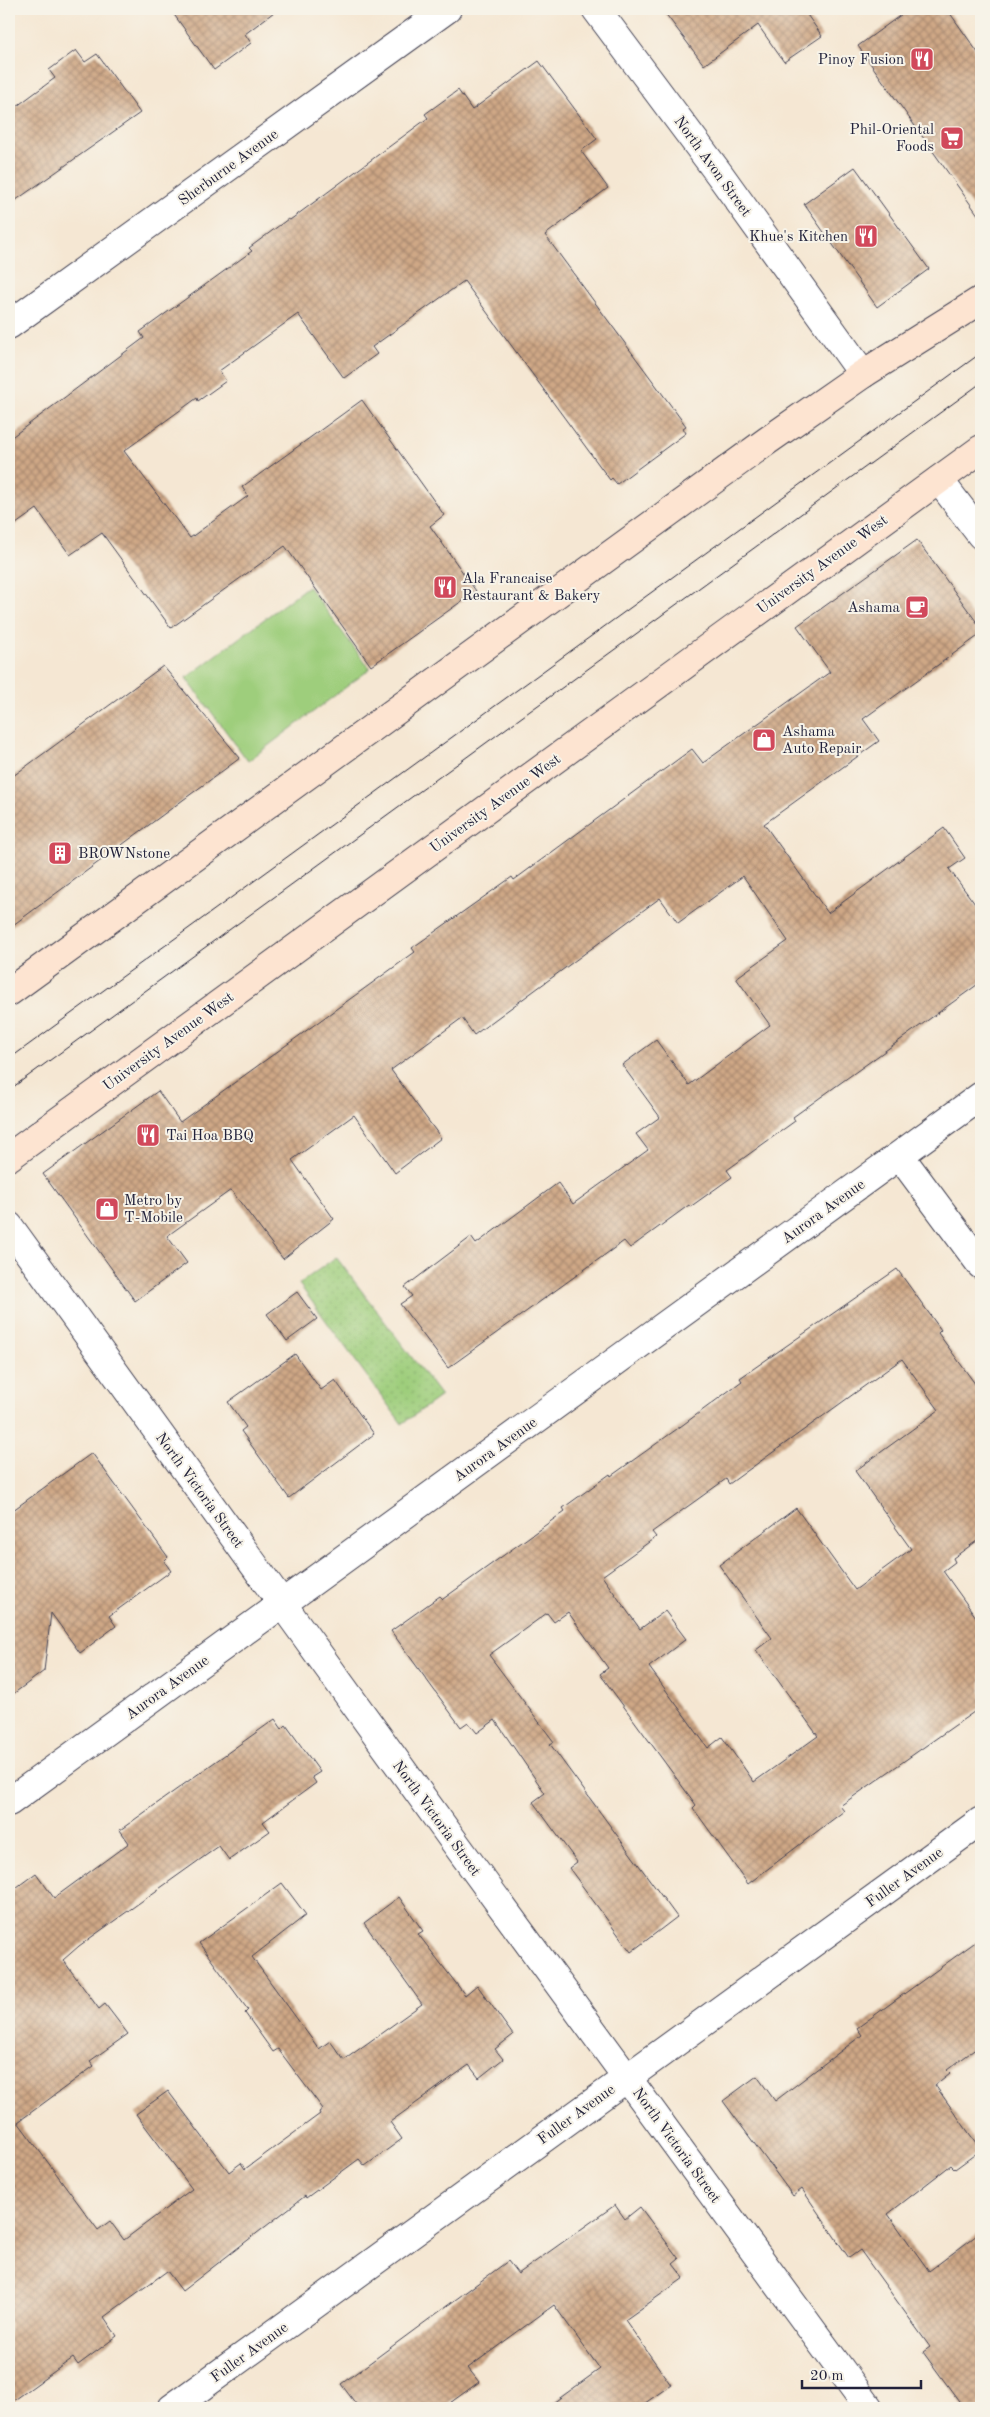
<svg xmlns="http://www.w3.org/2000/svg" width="990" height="2417" font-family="'Old Standard TT',serif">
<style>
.grass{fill:#9ece7c;stroke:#60785c}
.garden{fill:url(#garden-dots);stroke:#60785c}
.building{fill:url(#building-cross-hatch);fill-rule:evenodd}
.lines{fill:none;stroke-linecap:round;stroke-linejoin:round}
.minor-casing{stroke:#424052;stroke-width:30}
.tertiary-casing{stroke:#424052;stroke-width:30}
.secondary-casing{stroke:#424052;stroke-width:30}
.minor{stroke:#fff;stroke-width:28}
.tertiary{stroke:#fff;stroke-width:28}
.secondary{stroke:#fde4d1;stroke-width:28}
.tram{stroke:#22223b;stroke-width:1}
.labels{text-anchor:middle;stroke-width:4;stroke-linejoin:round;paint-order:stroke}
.poi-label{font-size:15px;fill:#22223b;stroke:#f7f3e8;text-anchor:start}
.street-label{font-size:15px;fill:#22223b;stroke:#f7f3e8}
</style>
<defs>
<pattern id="garden-dots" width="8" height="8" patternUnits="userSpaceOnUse" patternTransform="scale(1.25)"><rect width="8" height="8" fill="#9ece7c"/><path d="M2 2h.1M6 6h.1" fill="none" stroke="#88b16c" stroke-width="1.8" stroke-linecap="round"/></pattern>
<pattern id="building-cross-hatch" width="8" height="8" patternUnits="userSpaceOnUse" patternTransform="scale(1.25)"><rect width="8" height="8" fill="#cfa886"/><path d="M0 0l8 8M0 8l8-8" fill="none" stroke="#a8886f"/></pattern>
</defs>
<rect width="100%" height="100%" fill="#f7f3e8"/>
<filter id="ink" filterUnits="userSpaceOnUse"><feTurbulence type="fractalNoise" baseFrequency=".02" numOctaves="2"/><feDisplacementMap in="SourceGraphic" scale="10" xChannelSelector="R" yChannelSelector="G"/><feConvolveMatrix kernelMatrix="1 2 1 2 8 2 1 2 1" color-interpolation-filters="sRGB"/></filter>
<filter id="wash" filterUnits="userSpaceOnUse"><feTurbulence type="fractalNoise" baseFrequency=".0096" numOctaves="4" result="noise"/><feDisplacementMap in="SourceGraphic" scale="20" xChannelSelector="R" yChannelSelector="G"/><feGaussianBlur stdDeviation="1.12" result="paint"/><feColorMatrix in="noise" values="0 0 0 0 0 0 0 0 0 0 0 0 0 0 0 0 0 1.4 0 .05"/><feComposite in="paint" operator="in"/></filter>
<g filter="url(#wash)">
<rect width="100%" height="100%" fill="#f5e7d3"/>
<!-- grass -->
<path class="grass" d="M 308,586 L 370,669 L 248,761 L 186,678 Z"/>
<!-- garden -->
<path class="garden" d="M 336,1257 L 441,1396 L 402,1424 L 299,1284 Z"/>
<g id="blocks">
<!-- building -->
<g class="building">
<path d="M 170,9 L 278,9 L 245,34 L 251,43 L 214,70 Z"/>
<path d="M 662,9 L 803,9 L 822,36 L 784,62 L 758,25 L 704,65 Z"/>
<path d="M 909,9 L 947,9 L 981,57 L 981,219 L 858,46 Z"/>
<path d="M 76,50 L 85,62 L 97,54 L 140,113 L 9,205 L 9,112 L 55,78 L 49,70 Z"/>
<path d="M 539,61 L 597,139 L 581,151 L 608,188 L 545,235 L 686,426 L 683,428 L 686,433 L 617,484 L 612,478 L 610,480 L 464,281 L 372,347 L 377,354 L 344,378 L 298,314 L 219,371 L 226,381 L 198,401 L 197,398 L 124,451 L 190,538 L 248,496 L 242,487 L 362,400 L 444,515 L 430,526 L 476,591 L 371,666 L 285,546 L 171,628 L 102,533 L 70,555 L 37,509 L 9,529 L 9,439 L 144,338 L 140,332 L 252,251 L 249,248 L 288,219 L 290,220 L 428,118 L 425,114 L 458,90 L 472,110 Z"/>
<path d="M 855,167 L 929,269 L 877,307 L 804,204 Z"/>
<path d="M 917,540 L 981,628 L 981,634 L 863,719 L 879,741 L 764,824 L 828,913 L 944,828 L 965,858 L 949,869 L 981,912 L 981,982 L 793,1117 L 795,1121 L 727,1170 L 732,1177 L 690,1207 L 689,1205 L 630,1248 L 624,1241 L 448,1368 L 400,1304 L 412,1296 L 405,1287 L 471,1237 L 476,1244 L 558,1183 L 573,1204 L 648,1150 L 636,1134 L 660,1117 L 622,1065 L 656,1040 L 689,1085 L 770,1025 L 736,978 L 788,941 L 743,876 L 678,923 L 660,898 L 474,1035 L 462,1018 L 391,1070 L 441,1138 L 395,1173 L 354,1115 L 292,1160 L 334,1219 L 283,1259 L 231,1190 L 167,1236 L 187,1263 L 135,1301 L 43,1174 L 158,1091 L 180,1122 L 415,952 L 412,948 L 512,877 L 514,880 L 692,749 L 703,763 L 830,672 L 797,626 Z"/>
<path d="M 163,666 L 240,758 L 9,928 L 9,779 Z"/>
<path d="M 897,1269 L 941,1330 L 938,1333 L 981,1392 L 981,1538 L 953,1558 L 955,1562 L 943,1571 L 981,1624 L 981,1707 L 840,1806 L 844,1811 L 748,1884 L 693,1808 L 696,1805 L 600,1674 L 608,1668 L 568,1612 L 554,1622 L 547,1613 L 489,1655 L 554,1742 L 550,1744 L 677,1917 L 631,1952 L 569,1868 L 577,1862 L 533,1802 L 545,1793 L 495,1720 L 477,1733 L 468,1722 L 461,1727 L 391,1631 L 440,1596 L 443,1599 L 565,1511 L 563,1508 L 610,1474 L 611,1476 L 684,1424 L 742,1381 L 740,1378 ZM 902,1359 L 939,1410 L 855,1471 L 911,1549 L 855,1590 L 796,1508 L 719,1565 L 772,1638 L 756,1650 L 818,1736 L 754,1782 L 722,1737 L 708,1748 L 649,1667 L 686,1639 L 665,1611 L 640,1629 L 602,1576 L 656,1537 L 652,1532 L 726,1479 L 729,1484 Z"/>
<path d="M 297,1292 L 317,1319 L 287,1341 L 267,1314 Z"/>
<path d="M 295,1354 L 321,1390 L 335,1380 L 374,1434 L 289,1498 L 241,1431 L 246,1427 L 228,1402 Z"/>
<path d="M 92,1453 L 168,1557 L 164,1561 L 171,1571 L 109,1616 L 116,1626 L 80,1653 L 51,1613 L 44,1671 L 9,1697 L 9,1513 Z"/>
<path d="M 275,1719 L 282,1729 L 286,1725 L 320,1772 L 312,1777 L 316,1783 L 263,1822 L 270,1831 L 229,1860 L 219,1846 L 79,1946 L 63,1960 L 99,2009 L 105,2004 L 128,2034 L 90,2061 L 94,2066 L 18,2122 L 98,2230 L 110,2221 L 124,2240 L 192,2189 L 136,2114 L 168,2091 L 229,2172 L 241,2163 L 245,2169 L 320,2114 L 319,2112 L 323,2109 L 278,2049 L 273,2052 L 245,2013 L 248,2010 L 199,1943 L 282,1883 L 306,1915 L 252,1957 L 319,2049 L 330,2041 L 344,2060 L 422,2004 L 364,1923 L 399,1897 L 423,1931 L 418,1934 L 465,1995 L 477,1985 L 513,2035 L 495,2049 L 503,2059 L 479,2078 L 469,2065 L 390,2122 L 402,2139 L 365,2166 L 359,2159 L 306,2198 L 305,2196 L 182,2291 L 167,2271 L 104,2317 L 117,2336 L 78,2365 L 73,2358 L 9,2404 L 9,1893 L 36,1873 L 54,1898 L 129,1843 L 120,1830 Z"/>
<path d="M 981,1938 L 981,2045 L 947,2070 L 950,2073 L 935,2085 L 981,2150 L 955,2169 L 951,2165 L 888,2214 L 929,2271 L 981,2232 L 981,2408 L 964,2408 L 923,2352 L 930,2347 L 860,2250 L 849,2258 L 802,2189 L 793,2196 L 723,2101 L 757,2076 L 775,2101 L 862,2035 L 857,2028 Z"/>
<path d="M 615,2205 L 625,2219 L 640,2207 L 679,2259 L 673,2264 L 684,2278 L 625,2320 L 671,2385 L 638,2408 L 546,2408 L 600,2369 L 554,2305 L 468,2368 L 479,2382 L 443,2408 L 359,2408 L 341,2384 L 508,2261 L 518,2274 Z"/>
</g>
</g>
</g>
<g filter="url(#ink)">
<use href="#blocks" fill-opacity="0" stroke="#424052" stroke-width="1"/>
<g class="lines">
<!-- minor casing -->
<g class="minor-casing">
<g id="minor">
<path d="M 596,9 L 720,175 L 863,374"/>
<path d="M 9,325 L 447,9"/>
<path d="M 939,480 L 981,535"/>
<path d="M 900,1156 L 981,1265"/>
<path d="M 9,1802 L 981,1096"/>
<path d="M 172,2408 L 981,1821"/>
</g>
</g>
<!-- tertiary casing -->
<g class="tertiary-casing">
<path id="tertiary" d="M 9,1226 L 453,1840 L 869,2408"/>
</g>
<!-- secondary casing -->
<g class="secondary-casing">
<g id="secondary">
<path d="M 9,992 L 767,441 L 863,374 L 981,300"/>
<path d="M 9,1157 L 981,449"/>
</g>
</g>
<!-- minor -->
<use href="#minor" class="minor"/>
<!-- tertiary -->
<use href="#tertiary" class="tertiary"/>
<!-- secondary -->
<use href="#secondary" class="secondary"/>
<!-- tram -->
<g class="tram">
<path d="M 9,1059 L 981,353"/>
<path d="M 9,1090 L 981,383"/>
</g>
</g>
</g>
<!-- icons -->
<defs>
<g id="restaurant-square" transform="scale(1.25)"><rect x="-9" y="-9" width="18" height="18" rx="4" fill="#d1495b" stroke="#f7f3e8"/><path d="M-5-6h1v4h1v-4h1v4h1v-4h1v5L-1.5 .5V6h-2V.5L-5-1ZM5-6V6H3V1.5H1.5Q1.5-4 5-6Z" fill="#fff"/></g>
<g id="supermarket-square" transform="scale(1.25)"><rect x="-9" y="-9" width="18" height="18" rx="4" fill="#d1495b" stroke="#f7f3e8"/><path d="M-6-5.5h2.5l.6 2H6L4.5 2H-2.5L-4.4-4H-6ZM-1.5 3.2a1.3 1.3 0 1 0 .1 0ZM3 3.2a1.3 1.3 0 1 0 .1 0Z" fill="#fff"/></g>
<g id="cafe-square" transform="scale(1.25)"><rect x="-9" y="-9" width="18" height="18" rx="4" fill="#d1495b" stroke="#f7f3e8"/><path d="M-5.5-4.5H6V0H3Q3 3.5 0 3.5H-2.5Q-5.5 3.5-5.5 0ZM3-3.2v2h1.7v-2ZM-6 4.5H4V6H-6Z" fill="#fff"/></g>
<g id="shop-square" transform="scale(1.25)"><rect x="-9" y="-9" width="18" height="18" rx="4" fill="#d1495b" stroke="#f7f3e8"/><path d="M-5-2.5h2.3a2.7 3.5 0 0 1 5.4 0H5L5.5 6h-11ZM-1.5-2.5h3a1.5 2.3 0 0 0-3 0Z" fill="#fff"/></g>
<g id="building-square" transform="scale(1.25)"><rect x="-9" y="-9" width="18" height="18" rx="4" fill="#d1495b" stroke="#f7f3e8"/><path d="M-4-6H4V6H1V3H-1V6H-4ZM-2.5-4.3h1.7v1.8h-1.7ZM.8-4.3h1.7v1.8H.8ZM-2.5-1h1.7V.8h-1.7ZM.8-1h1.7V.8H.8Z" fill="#fff"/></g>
</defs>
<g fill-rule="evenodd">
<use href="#restaurant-square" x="922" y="59"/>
<use href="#supermarket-square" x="952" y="138"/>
<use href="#restaurant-square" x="866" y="236"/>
<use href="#restaurant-square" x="445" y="587"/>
<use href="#cafe-square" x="917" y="607"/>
<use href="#shop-square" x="764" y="740"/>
<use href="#building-square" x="60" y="853"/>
<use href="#restaurant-square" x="148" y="1135"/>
<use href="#shop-square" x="107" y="1209"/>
</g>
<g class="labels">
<!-- poi labels -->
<g class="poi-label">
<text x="904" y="64" text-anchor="end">Pinoy Fusion</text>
<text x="934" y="134" text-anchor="end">Phil-Oriental<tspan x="934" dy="17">Foods</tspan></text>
<text x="848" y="241" text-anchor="end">Khue's Kitchen</text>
<text x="462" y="583">Ala Francaise<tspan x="462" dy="17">Restaurant &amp; Bakery</tspan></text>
<text x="900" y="612" text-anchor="end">Ashama</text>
<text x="782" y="736">Ashama<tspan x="782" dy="17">Auto Repair</tspan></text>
<text x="78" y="858">BROWNstone</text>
<text x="166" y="1140">Tai Hoa BBQ</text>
<text x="124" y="1205">Metro by<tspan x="124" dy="17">T-Mobile</tspan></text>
</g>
<!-- street labels -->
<g class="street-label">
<text transform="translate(713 166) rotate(54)" y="5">North Avon Street</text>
<text transform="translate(228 167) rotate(-36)" y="5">Sherburne Avenue</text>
<text transform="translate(822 564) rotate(-36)" y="5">University Avenue West</text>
<text transform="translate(495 803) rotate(-36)" y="5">University Avenue West</text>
<text transform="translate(168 1041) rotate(-36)" y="5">University Avenue West</text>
<text transform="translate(823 1211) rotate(-36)" y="5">Aurora Avenue</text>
<text transform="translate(495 1449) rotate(-36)" y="5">Aurora Avenue</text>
<text transform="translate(200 1490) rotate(54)" y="5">North Victoria Street</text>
<text transform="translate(167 1687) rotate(-36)" y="5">Aurora Avenue</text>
<text transform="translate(437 1818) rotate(54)" y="5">North Victoria Street</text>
<text transform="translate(904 1877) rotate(-36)" y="5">Fuller Avenue</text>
<text transform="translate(576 2114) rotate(-36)" y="5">Fuller Avenue</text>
<text transform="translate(677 2145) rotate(54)" y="5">North Victoria Street</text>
<text transform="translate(249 2352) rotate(-36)" y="5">Fuller Avenue</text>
</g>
</g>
<!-- margin -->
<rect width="990" height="2417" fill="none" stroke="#f7f3e8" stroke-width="30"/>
<!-- scale -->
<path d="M802 2380v8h119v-8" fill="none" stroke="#22223b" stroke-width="2.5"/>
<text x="810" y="2380" font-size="15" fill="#22223b" stroke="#f7f3e8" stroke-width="4" paint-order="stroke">20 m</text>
</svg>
